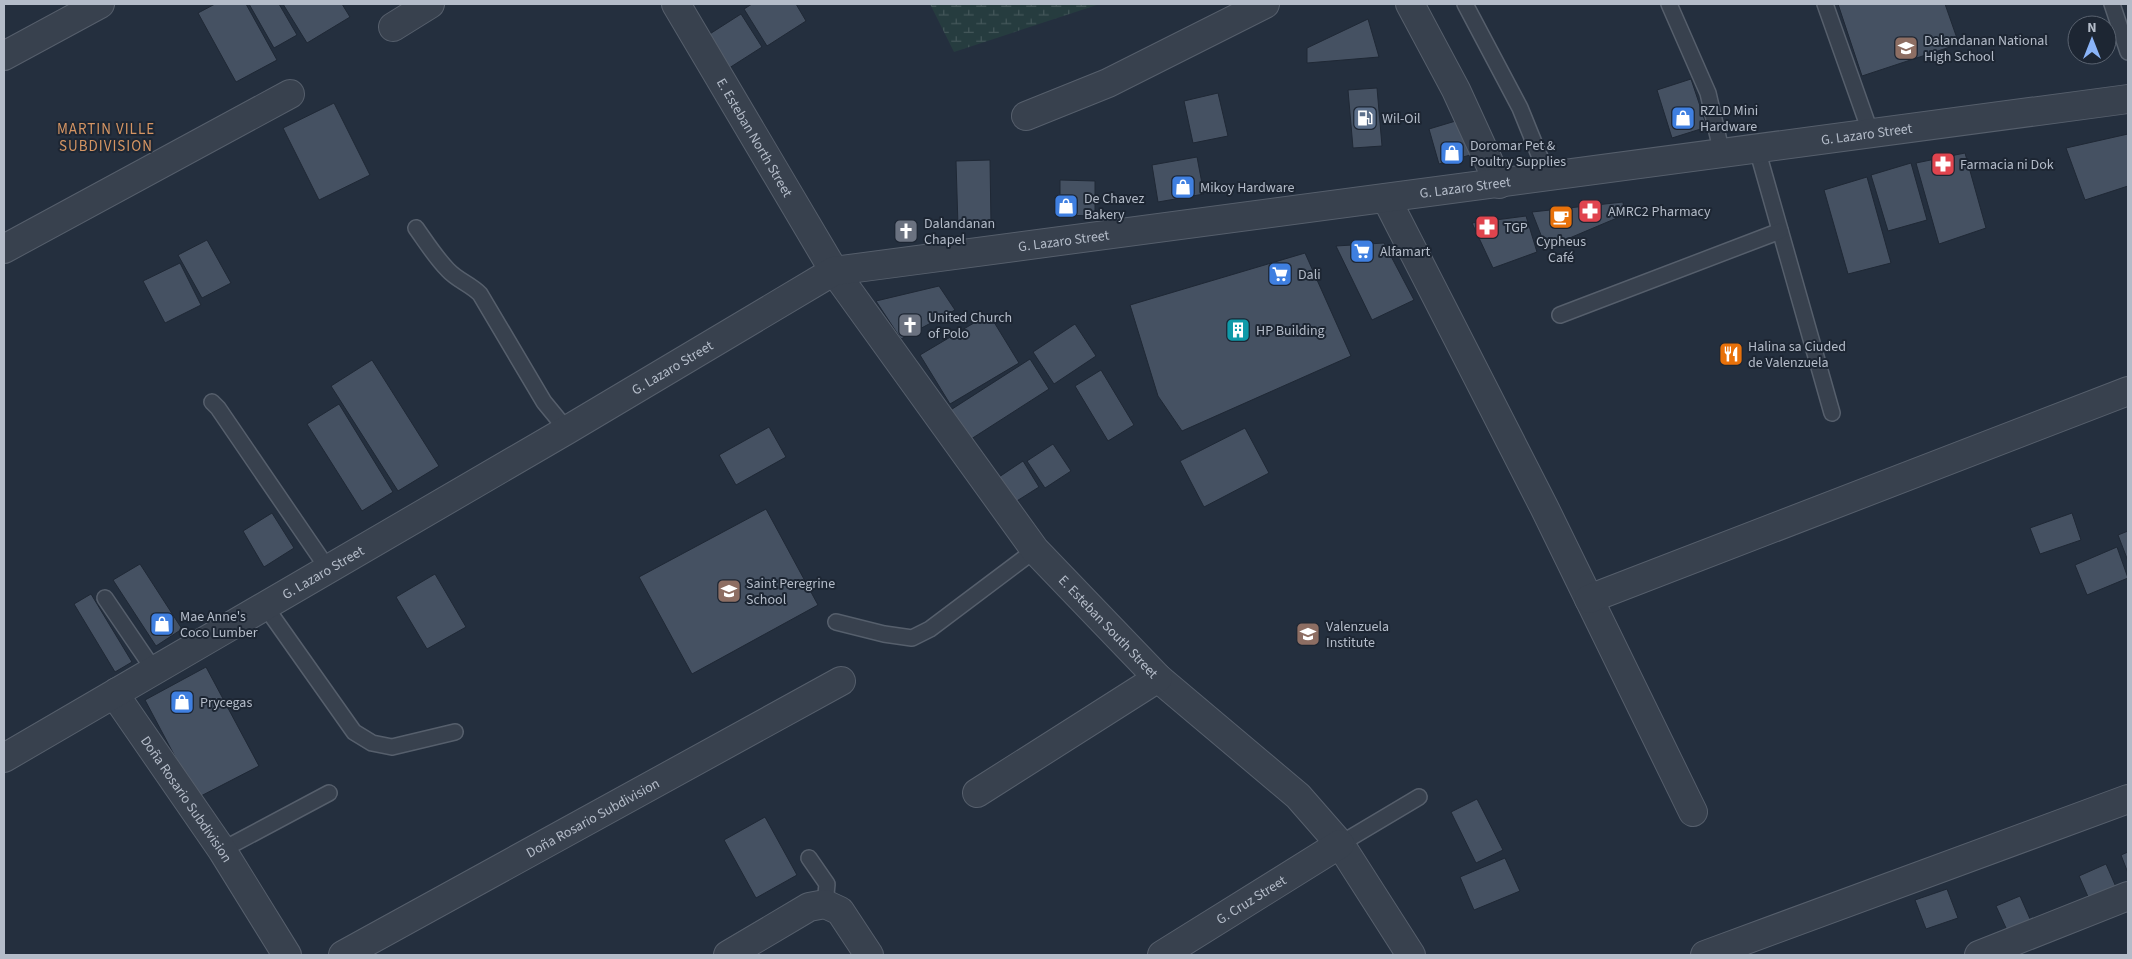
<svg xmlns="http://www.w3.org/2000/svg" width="2132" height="959" font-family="'Source Sans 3',sans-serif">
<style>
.wetland{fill:url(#wetland-marsh)}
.building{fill:#455162;stroke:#1f2835}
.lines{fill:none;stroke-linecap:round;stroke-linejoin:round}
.service-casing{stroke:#565f6c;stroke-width:18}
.minor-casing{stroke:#565f6c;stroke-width:30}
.tertiary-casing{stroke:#565f6c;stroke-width:30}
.service{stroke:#38414e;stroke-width:15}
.minor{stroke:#38414e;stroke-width:28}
.tertiary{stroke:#38414e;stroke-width:28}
.labels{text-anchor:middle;stroke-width:4;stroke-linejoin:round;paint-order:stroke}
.poi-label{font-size:14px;fill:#b4bcc9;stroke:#1d2633;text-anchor:start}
.street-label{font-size:14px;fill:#b4bcc9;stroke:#1d2633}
.neighbourhood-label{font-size:15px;letter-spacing:1px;fill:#d59563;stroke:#1d2633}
</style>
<defs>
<pattern id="wetland-marsh" width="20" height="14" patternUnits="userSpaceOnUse" patternTransform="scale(1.25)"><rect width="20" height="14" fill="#263c3f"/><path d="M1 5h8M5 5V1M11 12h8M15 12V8" fill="none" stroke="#435659"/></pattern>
</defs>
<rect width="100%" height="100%" fill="#242f3e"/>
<!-- wetland -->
<path class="wetland" d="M 930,4 L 1100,4 L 954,52 Z"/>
<!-- building -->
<g class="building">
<path d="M 215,4 L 246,4 L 277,60 L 236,82 L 198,13 Z"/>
<path d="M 249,4 L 279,4 L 297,35 L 274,48 Z"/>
<path d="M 283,4 L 342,4 L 350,17 L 307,43 Z"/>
<path d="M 752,4 L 796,4 L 806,21 L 767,46 L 744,9 Z"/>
<path d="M 1838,4 L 1945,4 L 1959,44 L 1862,76 Z"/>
<path d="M 741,14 L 762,47 L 726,70 L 705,37 Z"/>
<path d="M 1368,19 L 1379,57 L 1307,63 L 1307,48 Z"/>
<path d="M 1691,79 L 1707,127 L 1672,138 L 1657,90 Z"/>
<path d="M 1377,88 L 1382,146 L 1353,148 L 1348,90 Z"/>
<path d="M 1218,93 L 1228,136 L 1193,143 L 1184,101 Z"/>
<path d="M 334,103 L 370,175 L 319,200 L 283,128 Z"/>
<path d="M 1459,120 L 1470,155 L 1439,164 L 1429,129 Z"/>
<path d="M 2128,134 L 2128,186 L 2085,200 L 2066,148 Z"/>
<path d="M 1965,153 L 1986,228 L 1939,244 L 1916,163 Z"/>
<path d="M 1197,157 L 1204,194 L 1158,202 L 1152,165 Z"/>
<path d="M 990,160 L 991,225 L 958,226 L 956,161 Z"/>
<path d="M 1911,163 L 1927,220 L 1888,231 L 1871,175 Z"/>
<path d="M 1867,177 L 1891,263 L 1848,274 L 1824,190 Z"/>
<path d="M 1060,180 L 1095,181 L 1095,216 L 1060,215 Z"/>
<path d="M 1623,202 L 1624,215 L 1546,248 L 1532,212 Z"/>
<path d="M 1526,216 L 1537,252 L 1493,268 L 1472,223 Z"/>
<path d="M 207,240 L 231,283 L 202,298 L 178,255 Z"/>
<path d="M 1384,243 L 1414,300 L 1372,320 L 1336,246 Z"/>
<path d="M 1305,253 L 1351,356 L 1182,431 L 1158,396 L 1130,305 Z"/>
<path d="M 180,263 L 201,305 L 165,323 L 143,281 Z"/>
<path d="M 939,286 L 955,310 L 901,339 L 876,301 Z"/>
<path d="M 989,314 L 1019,363 L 950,404 L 920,355 Z"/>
<path d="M 1075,324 L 1096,356 L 1054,384 L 1033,352 Z"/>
<path d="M 1030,359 L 1049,389 L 968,441 L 949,411 Z"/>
<path d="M 372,360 L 439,466 L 398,491 L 331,386 Z"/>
<path d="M 1101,370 L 1134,425 L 1108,441 L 1075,386 Z"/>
<path d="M 339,404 L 393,492 L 362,511 L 307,424 Z"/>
<path d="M 769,427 L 786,457 L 736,485 L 719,455 Z"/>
<path d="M 1245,428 L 1269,473 L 1204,507 L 1180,461 Z"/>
<path d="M 1053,444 L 1071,471 L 1045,488 L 1027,461 Z"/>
<path d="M 1023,461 L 1039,487 L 1012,504 L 996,479 Z"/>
<path d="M 766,509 L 818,605 L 692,674 L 639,577 Z"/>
<path d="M 272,513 L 294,548 L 264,567 L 243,531 Z"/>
<path d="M 2072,513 L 2081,540 L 2040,554 L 2030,528 Z"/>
<path d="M 2128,531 L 2128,561 L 2118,535 Z"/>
<path d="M 2117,547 L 2128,578 L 2087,595 L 2075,565 Z"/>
<path d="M 140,564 L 182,629 L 156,646 L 113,580 Z"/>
<path d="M 435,574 L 466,627 L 427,649 L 396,597 Z"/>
<path d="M 91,594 L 132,662 L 115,672 L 74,604 Z"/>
<path d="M 206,667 L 259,766 L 197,798 L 145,700 Z"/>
<path d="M 1477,799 L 1503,850 L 1476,863 L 1451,812 Z"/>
<path d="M 765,817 L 797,875 L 756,898 L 724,840 Z"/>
<path d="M 2128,852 L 2128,873 L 2121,855 Z"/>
<path d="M 1505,858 L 1520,891 L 1474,910 L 1460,877 Z"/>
<path d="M 2106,864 L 2119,894 L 2092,906 L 2079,876 Z"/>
<path d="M 1947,889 L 1958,918 L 1926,929 L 1915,900 Z"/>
<path d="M 2020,896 L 2034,928 L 2011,939 L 1996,906 Z"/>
</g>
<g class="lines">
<!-- service casing -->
<g class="service-casing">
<g id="service">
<path d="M 1465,4 L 1520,108 L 1548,177"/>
<path d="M 1669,4 L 1708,93 L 1722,154"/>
<path d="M 1825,4 L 1871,134"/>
<path d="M 2112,4 L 2128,52"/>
<path d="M 1757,149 L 1832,413"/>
<path d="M 416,228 C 426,242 436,258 448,270 C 457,280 470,284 480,294 L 544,402 L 567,430"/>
<path d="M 1560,315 L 1780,231"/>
<path d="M 212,402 L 218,408 L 328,569"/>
<path d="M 105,598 L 154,670"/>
<path d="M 265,606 L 354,732 L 372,743 L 392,747 L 455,732"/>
<path d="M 836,622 L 884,634 L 912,638 L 930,629 L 1035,550"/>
<path d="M 1340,844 L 1419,797"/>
<path d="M 222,850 L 329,793"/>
<path d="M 809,858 L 827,884 L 825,904"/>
</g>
</g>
<!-- minor casing -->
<g class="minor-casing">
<g id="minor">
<path d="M 1410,4 L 1456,90 L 1499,184"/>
<path d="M 393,27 L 430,4"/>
<path d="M 4,56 L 100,4"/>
<path d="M 1026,116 L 1108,83 L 1265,4"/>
<path d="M 1386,198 L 1544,507 L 1693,812"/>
<path d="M 4,249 L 290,94"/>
<path id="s1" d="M 834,271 L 1035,550 L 1158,678 L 1298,796 L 1340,844 L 1411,955"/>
<path d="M 1589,599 L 2128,391"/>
<path id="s2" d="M 117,692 L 122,705 L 222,850 L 287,955"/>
<path d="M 977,793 L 1158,678"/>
<path id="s3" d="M 343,955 L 841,681"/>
<path d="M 728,955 L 809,907 L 825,904 L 840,911 L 869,955"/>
<path id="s4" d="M 1162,955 L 1340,844"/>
<path d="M 1705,955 L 2128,799"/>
<path d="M 1979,955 L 2128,896"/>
</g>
</g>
<!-- tertiary casing -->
<g class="tertiary-casing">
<g id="tertiary">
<path id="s5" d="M 676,4 L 834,271"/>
<path id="s6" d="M 4,758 L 567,430 L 834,271 L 2128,99"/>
</g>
</g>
<!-- service -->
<use href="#service" class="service"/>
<!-- minor -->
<use href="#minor" class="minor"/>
<!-- tertiary -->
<use href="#tertiary" class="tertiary"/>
</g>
<!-- icons -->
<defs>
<g id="school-square" transform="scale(1.25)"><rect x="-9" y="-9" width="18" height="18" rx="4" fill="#8d6e63" stroke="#1d2633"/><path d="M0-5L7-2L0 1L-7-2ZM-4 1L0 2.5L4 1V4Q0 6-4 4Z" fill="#fff"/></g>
<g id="fuel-square" transform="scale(1.25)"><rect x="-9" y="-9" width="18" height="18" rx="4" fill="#5c6f8a" stroke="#1d2633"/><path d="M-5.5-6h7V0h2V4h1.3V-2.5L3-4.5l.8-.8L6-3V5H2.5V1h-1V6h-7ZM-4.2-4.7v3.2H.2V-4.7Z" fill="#fff"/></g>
<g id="shop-square" transform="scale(1.25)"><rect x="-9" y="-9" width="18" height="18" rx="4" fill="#3f7fe0" stroke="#1d2633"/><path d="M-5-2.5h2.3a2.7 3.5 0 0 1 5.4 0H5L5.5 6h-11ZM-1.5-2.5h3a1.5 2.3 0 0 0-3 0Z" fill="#fff"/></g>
<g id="pharmacy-square" transform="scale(1.25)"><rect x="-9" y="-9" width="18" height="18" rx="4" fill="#e0444e" stroke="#1d2633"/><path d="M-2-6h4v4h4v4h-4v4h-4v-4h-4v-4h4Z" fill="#fff"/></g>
<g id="cafe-square" transform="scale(1.25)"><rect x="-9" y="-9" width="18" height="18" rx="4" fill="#e8710a" stroke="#1d2633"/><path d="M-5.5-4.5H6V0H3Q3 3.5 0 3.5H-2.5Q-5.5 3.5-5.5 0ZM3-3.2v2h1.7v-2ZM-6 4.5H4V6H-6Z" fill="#fff"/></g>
<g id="church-square" transform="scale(1.25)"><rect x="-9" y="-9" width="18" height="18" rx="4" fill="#6b7280" stroke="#1d2633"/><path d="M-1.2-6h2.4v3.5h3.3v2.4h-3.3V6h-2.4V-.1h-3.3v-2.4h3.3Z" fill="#fff"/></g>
<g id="supermarket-square" transform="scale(1.25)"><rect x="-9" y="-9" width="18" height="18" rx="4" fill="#3f7fe0" stroke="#1d2633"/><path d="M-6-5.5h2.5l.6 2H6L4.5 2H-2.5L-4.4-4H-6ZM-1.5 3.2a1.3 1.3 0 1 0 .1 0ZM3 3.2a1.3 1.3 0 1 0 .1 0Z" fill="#fff"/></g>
<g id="building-square" transform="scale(1.25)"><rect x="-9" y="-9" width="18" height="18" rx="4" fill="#0f9aa8" stroke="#1d2633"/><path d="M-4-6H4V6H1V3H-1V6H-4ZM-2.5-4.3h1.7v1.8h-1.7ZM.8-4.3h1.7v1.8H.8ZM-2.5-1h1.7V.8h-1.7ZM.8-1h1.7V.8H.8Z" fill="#fff"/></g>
<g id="restaurant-square" transform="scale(1.25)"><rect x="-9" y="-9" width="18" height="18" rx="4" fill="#e8710a" stroke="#1d2633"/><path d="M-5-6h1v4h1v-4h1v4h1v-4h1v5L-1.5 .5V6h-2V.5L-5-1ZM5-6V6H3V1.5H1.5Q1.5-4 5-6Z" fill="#fff"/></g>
</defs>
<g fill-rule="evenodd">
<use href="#school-square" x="1906" y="48"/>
<use href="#fuel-square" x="1365" y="118"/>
<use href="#shop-square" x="1683" y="118"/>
<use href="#shop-square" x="1452" y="153"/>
<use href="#pharmacy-square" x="1943" y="164"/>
<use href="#shop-square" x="1183" y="187"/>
<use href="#shop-square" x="1066" y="206"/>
<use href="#pharmacy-square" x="1590" y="211"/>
<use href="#cafe-square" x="1561" y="217"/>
<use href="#pharmacy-square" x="1487" y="227"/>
<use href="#church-square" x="906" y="231"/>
<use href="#supermarket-square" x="1362" y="251"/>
<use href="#supermarket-square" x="1280" y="274"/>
<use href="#church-square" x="910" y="325"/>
<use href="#building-square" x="1238" y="330"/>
<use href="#restaurant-square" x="1731" y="354"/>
<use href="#school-square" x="729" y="591"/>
<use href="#shop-square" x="162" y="624"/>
<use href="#school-square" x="1308" y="634"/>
<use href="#shop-square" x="182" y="702"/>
</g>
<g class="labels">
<!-- poi labels -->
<g class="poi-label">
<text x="1924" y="45">Dalandanan National<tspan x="1924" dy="16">High School</tspan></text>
<text x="1700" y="115">RZLD Mini<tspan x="1700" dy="16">Hardware</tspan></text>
<text x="1382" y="123">Wil-Oil</text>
<text x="1470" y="150">Doromar Pet &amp;<tspan x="1470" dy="16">Poultry Supplies</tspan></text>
<text x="1960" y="169">Farmacia ni Dok</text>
<text x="1200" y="192">Mikoy Hardware</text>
<text x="1084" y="203">De Chavez<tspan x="1084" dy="16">Bakery</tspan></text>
<text x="1608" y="216">AMRC2 Pharmacy</text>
<text x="924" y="228">Dalandanan<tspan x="924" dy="16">Chapel</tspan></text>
<text x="1504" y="232">TGP</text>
<text x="1561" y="246" text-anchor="middle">Cypheus<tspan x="1561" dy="16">Café</tspan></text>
<text x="1380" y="256">Alfamart</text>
<text x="1298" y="279">Dali</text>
<text x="928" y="322">United Church<tspan x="928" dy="16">of Polo</tspan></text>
<text x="1256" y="335">HP Building</text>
<text x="1748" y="351">Halina sa Ciuded<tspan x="1748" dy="16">de Valenzuela</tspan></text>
<text x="746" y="588">Saint Peregrine<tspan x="746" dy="16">School</tspan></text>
<text x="180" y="621">Mae Anne's<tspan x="180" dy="16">Coco Lumber</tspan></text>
<text x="1326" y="631">Valenzuela<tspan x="1326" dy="16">Institute</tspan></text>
<text x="200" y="707">Prycegas</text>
</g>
<!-- street labels -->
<g class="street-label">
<text dy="5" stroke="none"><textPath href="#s6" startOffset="2004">G. Lazaro Street</textPath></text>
<text dy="5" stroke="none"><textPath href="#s5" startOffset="155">E. Esteban North Street</textPath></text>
<text dy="5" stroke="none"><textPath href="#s6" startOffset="1599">G. Lazaro Street</textPath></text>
<text dy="5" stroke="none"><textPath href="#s6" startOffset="1194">G. Lazaro Street</textPath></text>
<text dy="5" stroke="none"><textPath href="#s6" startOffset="774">G. Lazaro Street</textPath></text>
<text dy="5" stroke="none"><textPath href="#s6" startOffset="369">G. Lazaro Street</textPath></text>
<text dy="5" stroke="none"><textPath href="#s1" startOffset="450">E. Esteban South Street</textPath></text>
<text dy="5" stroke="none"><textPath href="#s2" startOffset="128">Doña Rosario Subdivision</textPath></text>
<text dy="5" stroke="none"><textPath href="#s3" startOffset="285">Doña Rosario Subdivision</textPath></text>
<text dy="5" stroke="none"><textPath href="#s4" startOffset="105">G. Cruz Street</textPath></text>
</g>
<!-- neighbourhood labels -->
<g class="neighbourhood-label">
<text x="106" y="134">MARTIN VILLE<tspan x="106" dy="17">SUBDIVISION</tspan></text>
</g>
</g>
<!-- border -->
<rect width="2132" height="959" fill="none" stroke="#b4bcc9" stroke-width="10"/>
<!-- north arrow -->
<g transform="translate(2092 40)"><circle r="24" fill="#1d2633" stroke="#59626f"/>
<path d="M0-4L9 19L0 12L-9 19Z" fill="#8ab4f8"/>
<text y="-8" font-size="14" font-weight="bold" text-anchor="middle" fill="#b4bcc9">N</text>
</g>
</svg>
